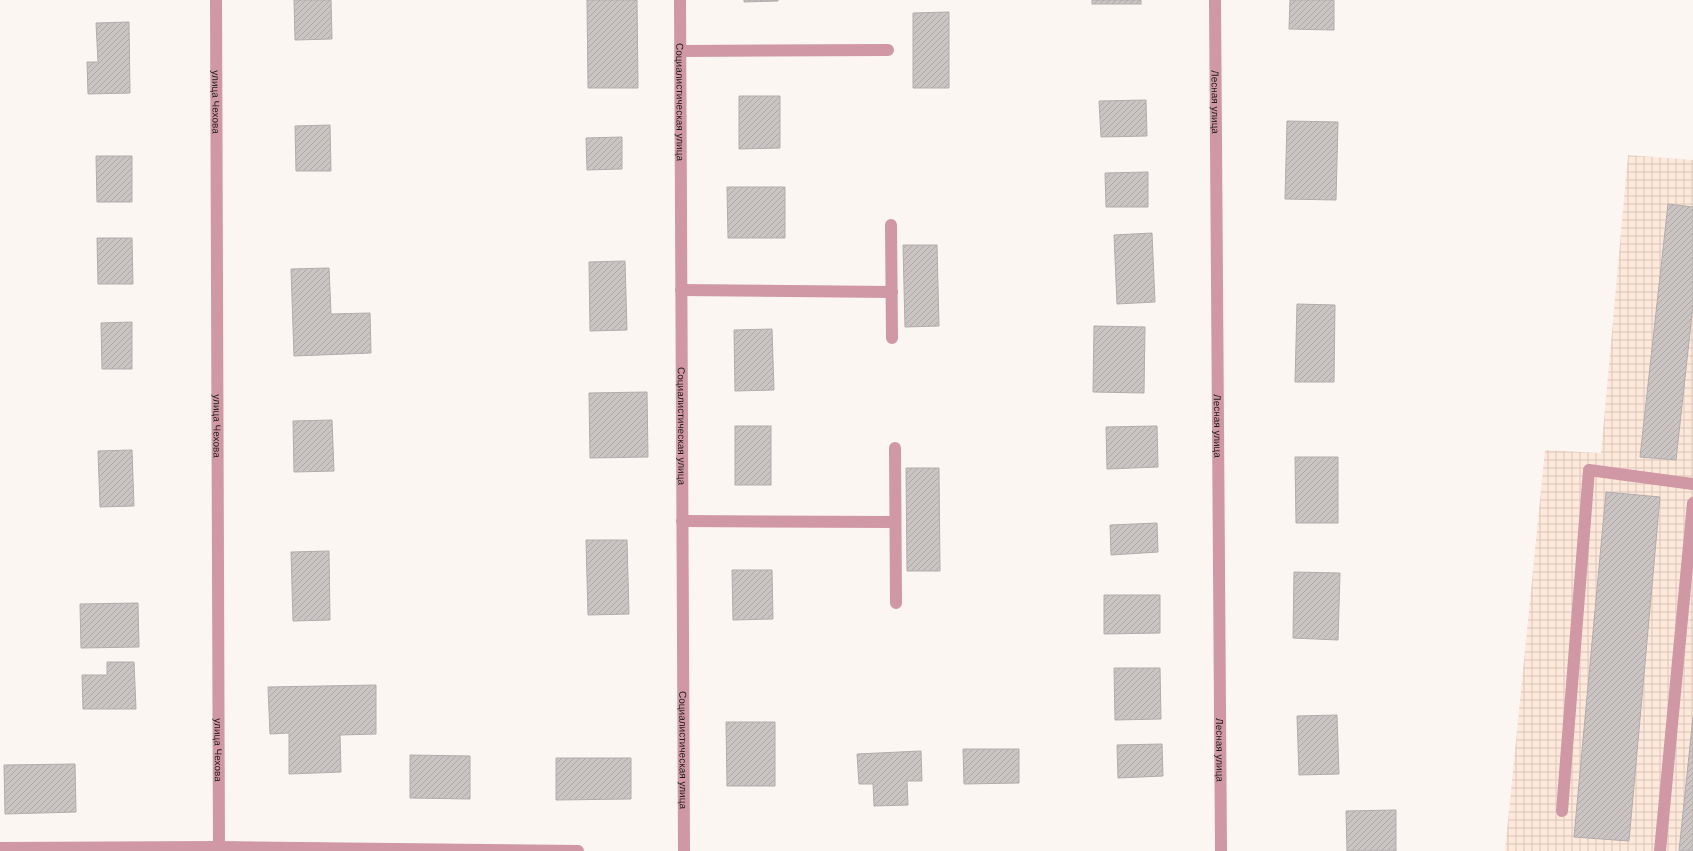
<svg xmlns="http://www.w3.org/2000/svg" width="1693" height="851" font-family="'DM Sans',sans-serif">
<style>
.industrial{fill:url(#industrial-grid)}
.building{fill:url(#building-hatch);stroke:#b2acac}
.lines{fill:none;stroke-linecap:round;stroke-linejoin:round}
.lane{stroke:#d097a5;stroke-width:12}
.street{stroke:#d097a5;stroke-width:12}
.labels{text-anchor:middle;stroke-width:3.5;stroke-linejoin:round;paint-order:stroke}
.street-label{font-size:10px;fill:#1c1b19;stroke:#fff}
</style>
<defs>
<pattern id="industrial-grid" width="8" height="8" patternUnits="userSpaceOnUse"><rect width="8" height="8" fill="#fee8da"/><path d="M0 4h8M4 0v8" fill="none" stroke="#d9c6ba"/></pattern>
<pattern id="building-hatch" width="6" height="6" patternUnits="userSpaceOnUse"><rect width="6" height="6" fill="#cac4c3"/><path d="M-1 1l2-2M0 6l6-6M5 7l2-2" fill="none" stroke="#ada8a7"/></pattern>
</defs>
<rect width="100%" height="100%" fill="#fbf6f2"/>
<!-- industrial -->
<path class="industrial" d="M 1628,155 L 1693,160 L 1693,851 L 1505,851 L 1545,450 L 1601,453 Z"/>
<!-- building -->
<g class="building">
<path d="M 294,0 L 331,0 L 332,39 L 295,40 Z"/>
<path d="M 587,0 L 637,0 L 638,88 L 588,88 Z"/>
<path d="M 744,0 L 778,0 L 778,1 L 744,2 Z"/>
<rect x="1092" y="0" width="49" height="4"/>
<path d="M 1290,0 L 1334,0 L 1334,30 L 1289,29 Z"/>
<path d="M 949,12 L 949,88 L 913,88 L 913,13 Z"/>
<path d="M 129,22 L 130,93 L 88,94 L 87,62 L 98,62 L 96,23 Z"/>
<path d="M 739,96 L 780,96 L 780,148 L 739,149 Z"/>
<path d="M 1146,100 L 1147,136 L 1101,137 L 1099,101 Z"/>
<path d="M 1287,121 L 1338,122 L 1336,200 L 1285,199 Z"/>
<path d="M 330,125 L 331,171 L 296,171 L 295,126 Z"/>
<path d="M 622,137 L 622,169 L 587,170 L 586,138 Z"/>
<path d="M 96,156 L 132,156 L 132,202 L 97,202 Z"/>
<path d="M 1148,172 L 1148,207 L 1106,207 L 1105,173 Z"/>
<path d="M 727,187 L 785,187 L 785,238 L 728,238 Z"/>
<path d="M 1668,204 L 1693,207 L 1693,305 L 1676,460 L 1640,457 Z"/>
<path d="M 1152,233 L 1155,302 L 1117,304 L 1114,235 Z"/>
<path d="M 97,238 L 132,238 L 133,284 L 98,284 Z"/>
<path d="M 903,245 L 937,245 L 939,326 L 905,327 Z"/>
<path d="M 625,261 L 627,330 L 590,331 L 589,262 Z"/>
<path d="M 329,268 L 331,314 L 370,313 L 371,353 L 294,356 L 291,269 Z"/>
<path d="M 1297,304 L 1335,305 L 1334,382 L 1295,382 Z"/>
<path d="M 132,322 L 132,369 L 102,369 L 101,323 Z"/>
<path d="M 1094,326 L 1145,327 L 1144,393 L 1093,392 Z"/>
<path d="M 772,329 L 774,390 L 735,391 L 734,330 Z"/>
<path d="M 647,392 L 648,457 L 590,458 L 589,393 Z"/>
<path d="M 332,420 L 334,471 L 294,472 L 293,421 Z"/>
<rect x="735" y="426" width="36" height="59"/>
<path d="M 1157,426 L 1158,467 L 1107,469 L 1106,427 Z"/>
<path d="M 132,450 L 134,506 L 100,507 L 98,451 Z"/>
<path d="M 1295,457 L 1338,457 L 1338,523 L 1296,523 Z"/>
<path d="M 906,468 L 939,468 L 940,571 L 907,571 Z"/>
<path d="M 1606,492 L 1660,497 L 1629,841 L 1574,837 Z"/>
<path d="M 1157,523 L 1158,552 L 1111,555 L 1110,525 Z"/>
<path d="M 586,540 L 627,540 L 629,614 L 588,615 Z"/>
<path d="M 329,551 L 330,620 L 293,621 L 291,552 Z"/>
<path d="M 732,570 L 772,570 L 773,619 L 733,620 Z"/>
<path d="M 1294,572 L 1340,573 L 1338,640 L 1293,638 Z"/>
<path d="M 1104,595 L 1160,595 L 1160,633 L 1104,634 Z"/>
<path d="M 138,603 L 139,647 L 81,648 L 80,604 Z"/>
<path d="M 107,662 L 134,662 L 136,709 L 83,709 L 82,675 L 107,675 Z"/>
<path d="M 1114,668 L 1160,668 L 1161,719 L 1115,720 Z"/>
<path d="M 376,685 L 376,734 L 340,735 L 341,772 L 289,774 L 289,733 L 270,734 L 268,687 Z"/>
<path d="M 1337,715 L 1339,774 L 1299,775 L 1297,716 Z"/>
<path d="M 1693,717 L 1693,851 L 1679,851 Z"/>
<path d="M 726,722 L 775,722 L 775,786 L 727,786 Z"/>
<path d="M 1162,744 L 1163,776 L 1118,778 L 1117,745 Z"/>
<path d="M 963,749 L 1019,749 L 1019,783 L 964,784 Z"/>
<path d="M 921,751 L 922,781 L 907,781 L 908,805 L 874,806 L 873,784 L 859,784 L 857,754 Z"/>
<path d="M 410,755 L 470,756 L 470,799 L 410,798 Z"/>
<path d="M 556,758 L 631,758 L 631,799 L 556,800 Z"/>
<path d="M 75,764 L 76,812 L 5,814 L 4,765 Z"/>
<path d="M 1396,810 L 1396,851 L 1347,851 L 1346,811 Z"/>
</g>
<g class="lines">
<!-- lane -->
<g class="lane">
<path d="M 681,51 L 888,50"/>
<path d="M 891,225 L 892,338"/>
<path d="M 681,290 L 892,292"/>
<path d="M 895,448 L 896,603"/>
<path d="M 682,521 L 895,522"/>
<path d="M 1562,811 L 1589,470 L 1693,484"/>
<path d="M 1660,851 L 1693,503"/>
</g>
<!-- street -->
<g class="street">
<path id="s1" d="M 216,0 L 219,851"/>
<path id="s2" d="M 680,0 L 684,851"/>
<path id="s3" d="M 1215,0 L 1221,851"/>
<path d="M 0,848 L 218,847 L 578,851"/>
</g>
</g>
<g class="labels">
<!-- street labels -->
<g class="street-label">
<text dy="4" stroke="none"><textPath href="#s1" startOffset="102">улица Чехова</textPath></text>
<text dy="4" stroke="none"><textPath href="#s2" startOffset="102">Социалистическая улица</textPath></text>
<text dy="4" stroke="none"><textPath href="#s3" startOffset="102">Лесная улица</textPath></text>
<text dy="4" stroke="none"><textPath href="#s1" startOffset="426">улица Чехова</textPath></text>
<text dy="4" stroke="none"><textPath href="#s2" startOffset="426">Социалистическая улица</textPath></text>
<text dy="4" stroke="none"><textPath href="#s3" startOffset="426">Лесная улица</textPath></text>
<text dy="4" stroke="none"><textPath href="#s2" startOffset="750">Социалистическая улица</textPath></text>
<text dy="4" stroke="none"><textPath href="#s3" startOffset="750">Лесная улица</textPath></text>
<text dy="4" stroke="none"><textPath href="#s1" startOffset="750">улица Чехова</textPath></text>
</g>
</g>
</svg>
